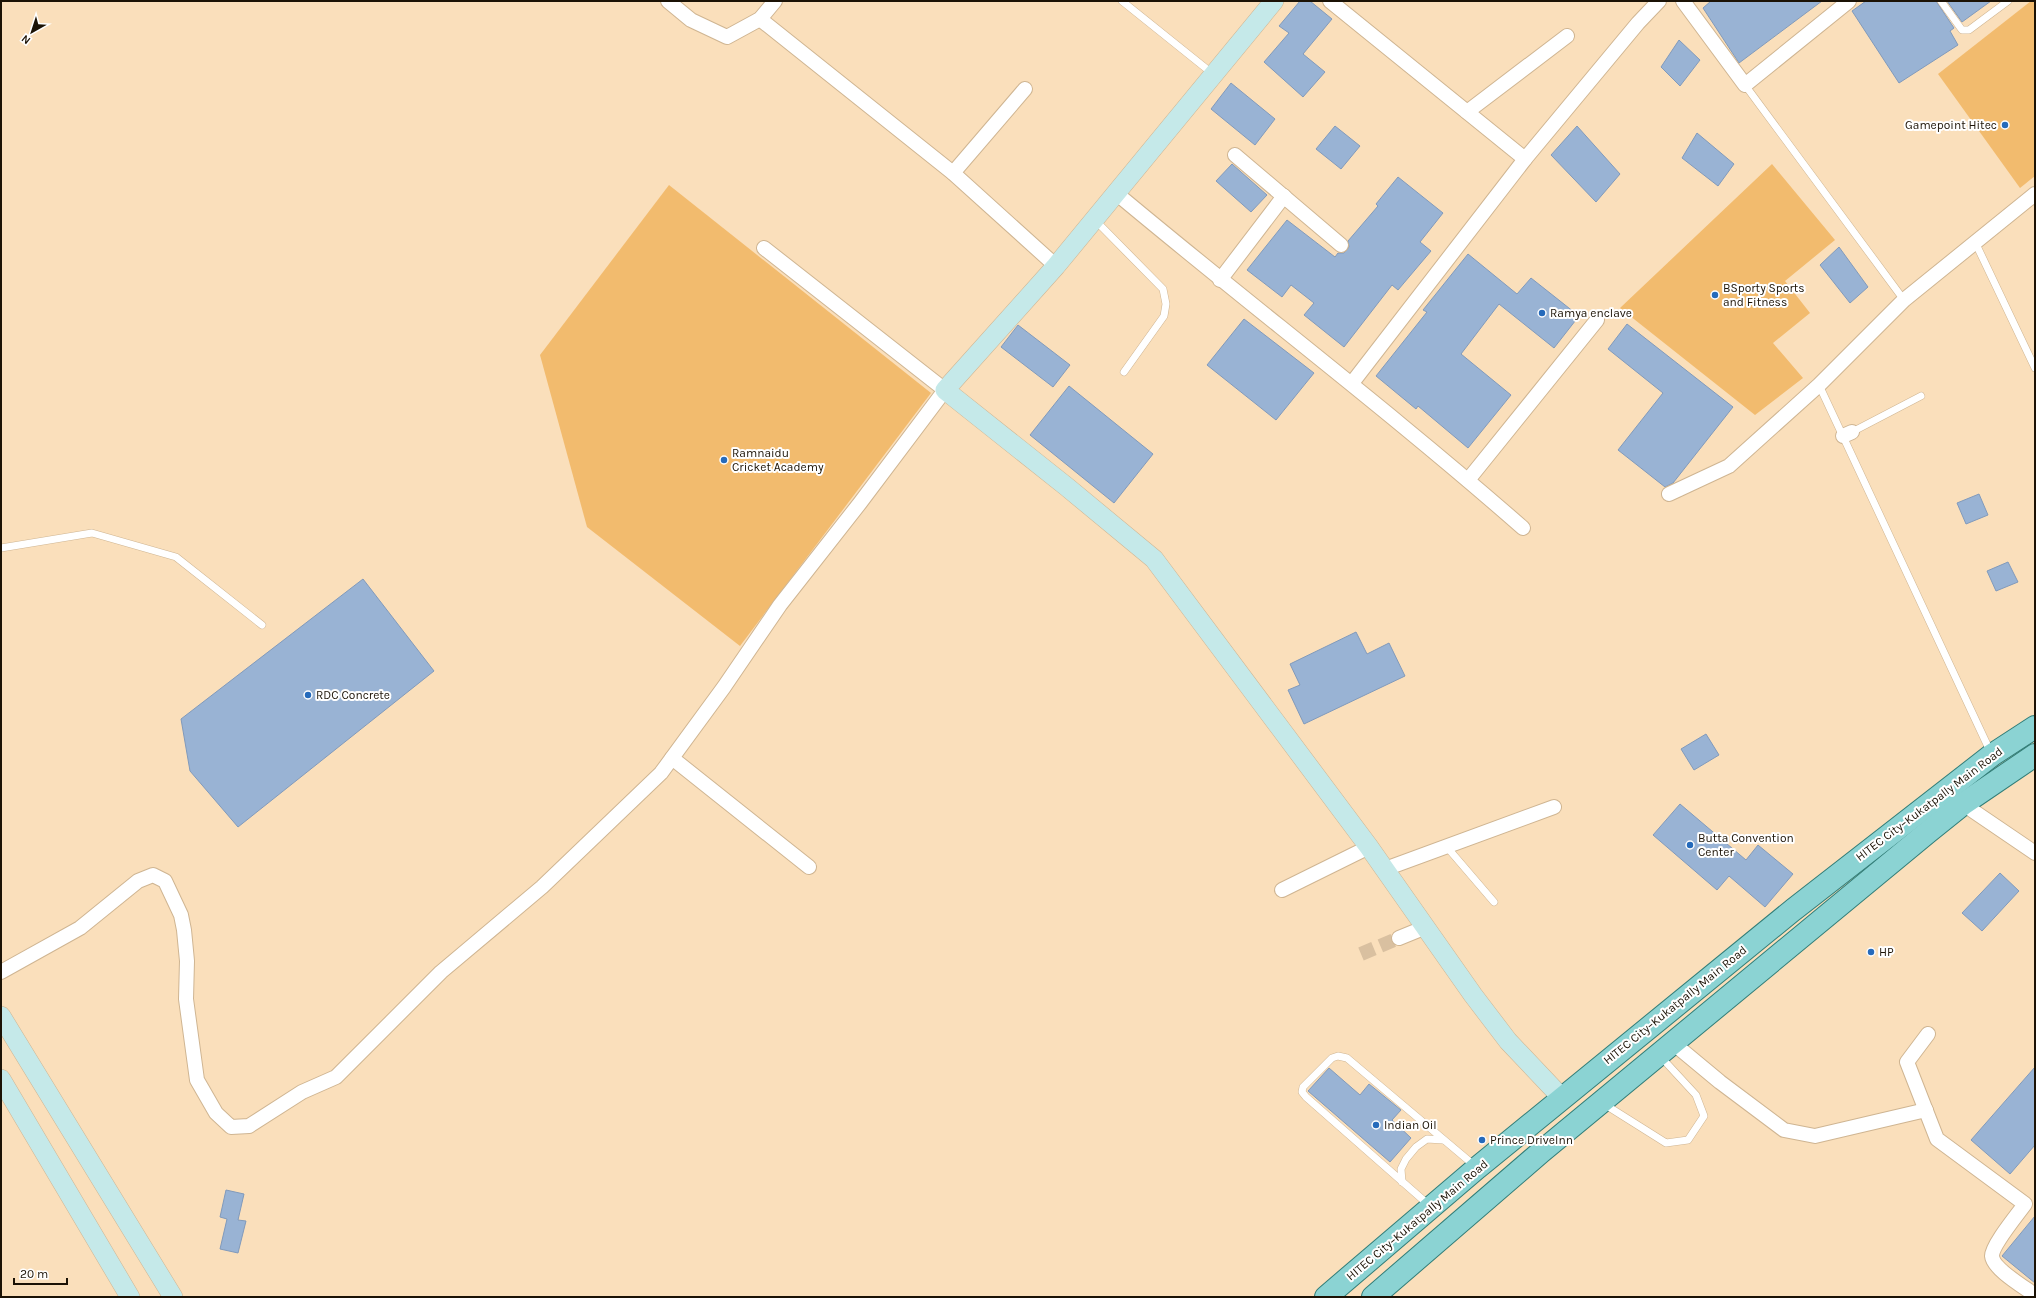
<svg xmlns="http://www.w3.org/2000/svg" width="2036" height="1298" font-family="Karla,sans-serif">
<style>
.green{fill:#f2bb6e}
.building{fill:#99b3d4;stroke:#819abb}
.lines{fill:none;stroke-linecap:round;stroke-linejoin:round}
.street-tunnel{stroke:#d9c0a0;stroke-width:14;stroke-dasharray:14 7;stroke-linecap:butt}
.lane-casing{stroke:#cfb592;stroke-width:8}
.street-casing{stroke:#cfb592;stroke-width:16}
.secondary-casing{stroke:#cfb592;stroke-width:20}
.primary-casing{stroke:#327d77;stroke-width:24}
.lane{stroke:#fff;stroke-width:7}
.street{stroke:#fff;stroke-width:14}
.secondary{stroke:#c5e9e9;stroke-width:19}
.primary{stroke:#8bd3d3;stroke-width:22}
.poi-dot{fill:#256abb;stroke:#fff;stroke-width:1.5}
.labels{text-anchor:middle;stroke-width:4;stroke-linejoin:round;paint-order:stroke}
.poi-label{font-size:12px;fill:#1b1205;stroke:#fff;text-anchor:start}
.street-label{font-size:12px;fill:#1b1205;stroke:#fff}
</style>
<rect width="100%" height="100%" fill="#fadfbb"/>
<!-- green -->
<g class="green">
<path d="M 2031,1 L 2035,1 L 2035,176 L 2020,188 L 1938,74 Z"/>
<path d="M 1772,164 L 1835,240 L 1785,281 L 1810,313 L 1773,343 L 1803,378 L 1755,415 L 1620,308 Z"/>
<path d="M 669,185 L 931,393 L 740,646 L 587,527 L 540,355 Z"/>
</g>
<!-- building -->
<g class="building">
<path d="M 1300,1 L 1310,1 L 1332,19 L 1303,54 L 1325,72 L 1303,97 L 1264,62 L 1289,33 L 1279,26 Z"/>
<path d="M 1711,1 L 1822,1 L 1739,63 L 1703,8 Z"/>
<path d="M 1866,1 L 1936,1 L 1954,28 L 1950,31 L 1958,45 L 1899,83 L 1852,11 Z"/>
<path d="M 1947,1 L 1991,1 L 1962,22 Z"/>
<path d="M 1679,40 L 1700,60 L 1680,86 L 1661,67 Z"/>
<path d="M 1231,83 L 1275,119 L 1255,145 L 1211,109 Z"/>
<path d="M 1335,126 L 1360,146 L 1341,169 L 1316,149 Z"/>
<path d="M 1577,126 L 1620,174 L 1596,202 L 1551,155 Z"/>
<path d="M 1697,133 L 1734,164 L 1718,186 L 1682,158 Z"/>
<path d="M 1232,164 L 1267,195 L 1251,212 L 1216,181 Z"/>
<path d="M 1398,177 L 1443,213 L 1420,242 L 1431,251 L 1398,290 L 1392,285 L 1344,347 L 1304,315 L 1314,303 L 1291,285 L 1282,297 L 1247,270 L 1287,220 L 1335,257 L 1338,253 L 1344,253 L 1349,247 L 1348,241 L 1378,206 L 1376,204 Z"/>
<path d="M 1839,247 L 1868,287 L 1850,303 L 1820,265 Z"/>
<path d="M 1468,254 L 1517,294 L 1531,278 L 1579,316 L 1554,348 L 1499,304 L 1461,354 L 1511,395 L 1468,448 L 1418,406 L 1416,409 L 1376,376 L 1427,312 L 1423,310 Z"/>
<path d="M 1244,319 L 1314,373 L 1276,420 L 1207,365 Z"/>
<path d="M 1627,324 L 1733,407 L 1673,483 L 1665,487 L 1618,450 L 1663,393 L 1608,349 Z"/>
<path d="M 1018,325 L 1070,365 L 1053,387 L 1001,347 Z"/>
<path d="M 1069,386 L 1153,454 L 1114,503 L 1030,435 Z"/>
<path d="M 1979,494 L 1988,515 L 1966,524 L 1957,503 Z"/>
<path d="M 2008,562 L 2018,582 L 1996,591 L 1987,571 Z"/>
<path d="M 363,579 L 434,671 L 238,827 L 190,771 L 181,719 Z"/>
<path d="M 1356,632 L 1367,654 L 1389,643 L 1405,676 L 1304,724 L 1288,690 L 1300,685 L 1290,664 Z"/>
<path d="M 1706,734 L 1719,755 L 1694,770 L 1681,749 Z"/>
<path d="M 1680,804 L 1746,860 L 1758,845 L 1793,874 L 1765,907 L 1729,876 L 1717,890 L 1653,835 Z"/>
<path d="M 2000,873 L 2019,891 L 1982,931 L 1962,913 Z"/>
<path d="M 2035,1067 L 2035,1145 L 2010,1174 L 1971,1140 Z"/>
<path d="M 1329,1068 L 1360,1095 L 1369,1084 L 1401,1110 L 1392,1120 L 1411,1138 L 1390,1162 L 1308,1091 Z"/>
<path d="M 226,1190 L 244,1194 L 238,1220 L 246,1221 L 238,1253 L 220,1249 L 227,1219 L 220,1217 Z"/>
<path d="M 2035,1216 L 2035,1283 L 2002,1256 Z"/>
</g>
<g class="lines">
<!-- street-tunnel -->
<path class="street-tunnel" d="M 1361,954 L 1399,938"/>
<!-- lane casing -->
<g class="lane-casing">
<g id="lane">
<path d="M 1122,1 L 1213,74"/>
<path d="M 1941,1 L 1962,30 L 1969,30 L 2008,1"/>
<path d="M 1745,85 L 1904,300"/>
<path d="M 1095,220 L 1163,289 L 1166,304 L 1164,316 L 1124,372"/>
<path d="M 1976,244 L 2035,368"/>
<path d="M 1819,385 L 1991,753"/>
<path d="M 1852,432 L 1921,396"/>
<path d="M 1,548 L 92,533 L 176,557 L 262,625"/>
<path d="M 1446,846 L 1494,902"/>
<path d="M 1604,1104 L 1666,1143 L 1688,1140 L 1704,1116 L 1696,1095 L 1660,1056"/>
<path d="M 1402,1182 L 1401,1169 L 1406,1159 L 1416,1147 L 1427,1139 L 1443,1140"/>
<path d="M 1430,1206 L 1306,1097 L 1302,1092 L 1303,1087 L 1332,1058 L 1338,1056 L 1347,1058 L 1475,1166"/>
</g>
</g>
<!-- street casing -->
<g class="street-casing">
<g id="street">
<path d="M 668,1 L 691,20 L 727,37 L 760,19 L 775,1"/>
<path d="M 1330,1 L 1525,159"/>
<path d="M 1683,1 L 1745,85 L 1849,1"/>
<path d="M 760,19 L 953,173 L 1056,266"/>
<path d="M 1467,112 L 1567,36"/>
<path d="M 1235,155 L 1341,245"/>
<path d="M 953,173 L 1025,89"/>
<path d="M 1116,193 C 1251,306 1391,412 1523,528"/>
<path d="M 1220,280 L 1284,196"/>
<path d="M 1352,383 L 1525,159 L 1638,23 L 1659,1"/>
<path d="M 1843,436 L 1852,432"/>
<path d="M 1468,480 L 1597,320"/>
<path d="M 1669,494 L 1729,466 L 1819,385 L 1904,300 L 2035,194"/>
<path d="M 672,758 L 809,867"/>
<path d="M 1963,804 L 2035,853"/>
<path d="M 1385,869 L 1554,807"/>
<path d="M 1282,890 L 1369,847"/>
<path d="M 1399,938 L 1426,927"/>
<path d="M 1,972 L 80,928 L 138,881 L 153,875 L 165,881 L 181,915 L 184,930 L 187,961 L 186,999 L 197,1080 L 216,1113 L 231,1127 L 249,1126 L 302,1092 L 336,1077 L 441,972 L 542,887 L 661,773 L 724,687 L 780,605 L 860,503 L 945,390 L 764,248"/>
<path d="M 1928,1034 L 1907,1062 L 1937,1139 L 2025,1204 C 2018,1214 1992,1245 1992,1256 C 1993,1269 2024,1287 2035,1295"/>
<path d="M 1673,1043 L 1720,1082 L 1784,1130 L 1815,1136 L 1926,1110"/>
</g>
</g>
<!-- secondary casing -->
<g class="secondary-casing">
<g id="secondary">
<path d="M 1274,1 L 1056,266 L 945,390 L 1067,487 L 1154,559 L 1369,847 L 1473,995 L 1508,1041 L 1562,1098"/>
<path d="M 1,1016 L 173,1297"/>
<path d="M 1,1079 L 130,1297"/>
</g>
</g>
<!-- primary casing -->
<g class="primary-casing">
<g id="primary">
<path d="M 1326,1297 L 1477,1168 L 1793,910 L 1992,755 L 2035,727"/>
<path d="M 1373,1297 L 1541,1152 L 1928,832 L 1963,804 L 2035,755"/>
</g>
</g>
<!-- lane -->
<use href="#lane" class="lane"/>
<!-- street -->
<use href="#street" class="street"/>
<!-- secondary -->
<use href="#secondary" class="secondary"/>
<!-- primary -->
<use href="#primary" class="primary"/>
</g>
<!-- markers -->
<g class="poi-dot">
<circle cx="2005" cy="125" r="4"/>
<circle cx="1715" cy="295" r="4"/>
<circle cx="1542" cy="313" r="4"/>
<circle cx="724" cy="460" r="4"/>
<circle cx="308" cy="695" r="4"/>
<circle cx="1690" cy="845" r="4"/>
<circle cx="1871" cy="952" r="4"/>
<circle cx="1376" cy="1125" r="4"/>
<circle cx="1482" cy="1140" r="4"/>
</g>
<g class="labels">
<!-- poi labels -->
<g class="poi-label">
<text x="1997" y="129" text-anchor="end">Gamepoint Hitec</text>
<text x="1723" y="292">BSporty Sports<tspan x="1723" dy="14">and Fitness</tspan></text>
<text x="1550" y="317">Ramya enclave</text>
<text x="732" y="457">Ramnaidu<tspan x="732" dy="14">Cricket Academy</tspan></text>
<text x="316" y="699">RDC Concrete</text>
<text x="1698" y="842">Butta Convention<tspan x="1698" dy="14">Center</tspan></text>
<text x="1879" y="956">HP</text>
<text x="1384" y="1129">Indian Oil</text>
<text x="1490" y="1144">Prince DriveInn</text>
</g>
<!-- street labels -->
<g class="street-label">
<text transform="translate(1929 804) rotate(-37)" y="4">HITEC City–Kukatpally Main Road</text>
<text transform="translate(1675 1005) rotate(-39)" y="4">HITEC City–Kukatpally Main Road</text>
<text transform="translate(1417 1220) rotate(-40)" y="4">HITEC City–Kukatpally Main Road</text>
</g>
</g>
<!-- border -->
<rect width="2036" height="1298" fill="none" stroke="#1b1205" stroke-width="4"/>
<!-- north arrow -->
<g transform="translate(32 32) rotate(219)" stroke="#ffffff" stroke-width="3" paint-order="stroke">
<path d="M0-3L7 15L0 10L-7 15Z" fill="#1b1205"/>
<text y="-6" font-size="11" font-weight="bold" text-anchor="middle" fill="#1b1205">N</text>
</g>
<!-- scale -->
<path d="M14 1278v6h53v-6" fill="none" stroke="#1b1205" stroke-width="2"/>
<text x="20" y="1278" font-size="12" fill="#1b1205" stroke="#ffffff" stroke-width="3" paint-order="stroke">20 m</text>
</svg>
